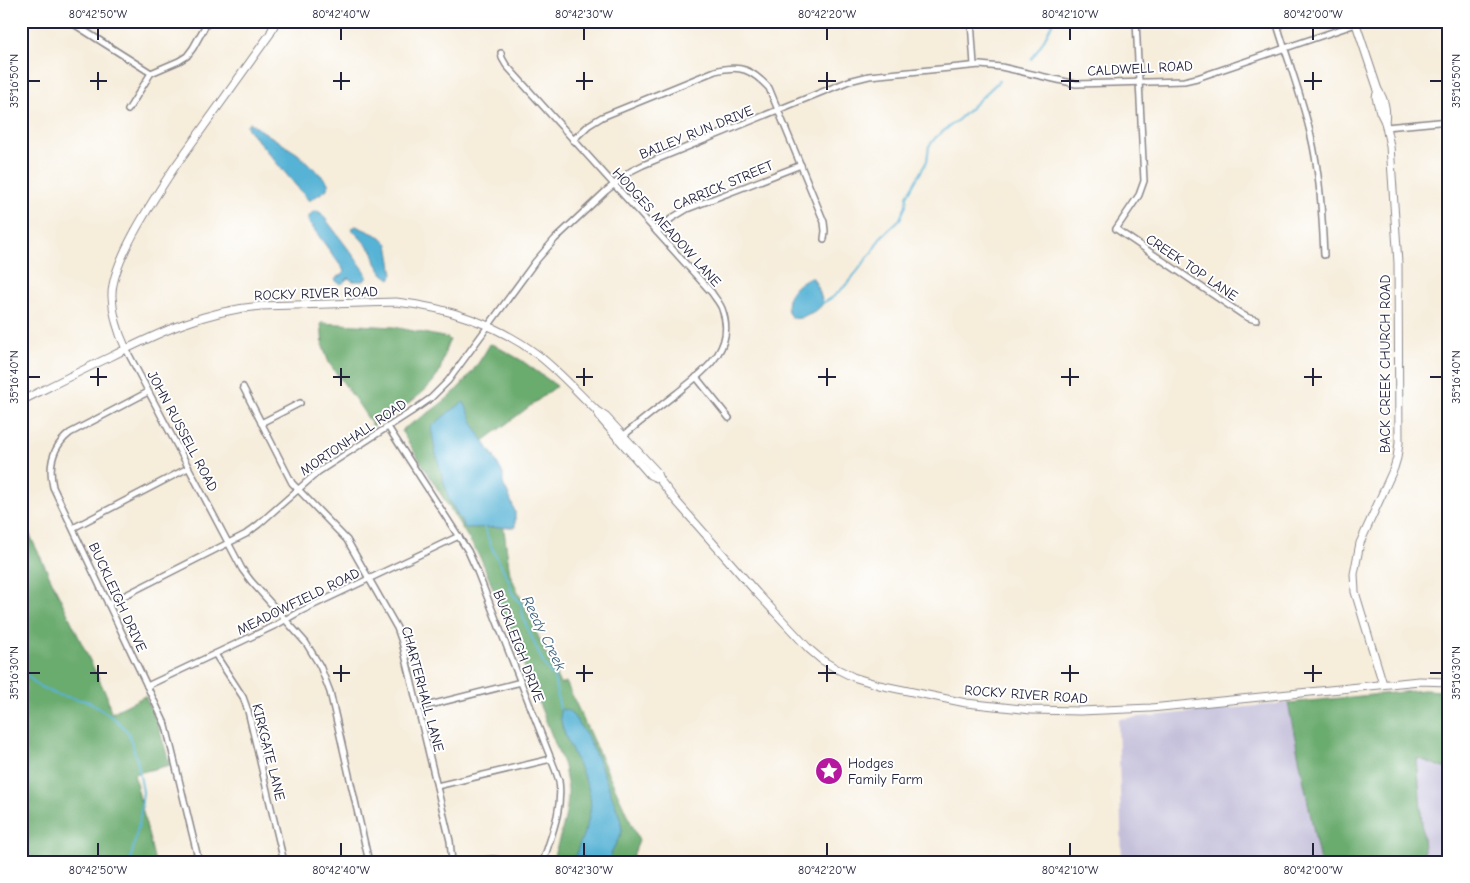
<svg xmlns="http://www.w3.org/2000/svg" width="1470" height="883" font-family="'Comic Neue',sans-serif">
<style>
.industrial{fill:#c5c0da}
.forest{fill:#6aab6e;stroke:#466654}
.water{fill:#57b3d5;stroke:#3c6a88}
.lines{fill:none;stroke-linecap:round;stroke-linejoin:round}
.stream{stroke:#57b3d5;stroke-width:2}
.street-casing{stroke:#8c888b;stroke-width:8}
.secondary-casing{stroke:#8c888b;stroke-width:9}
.street{stroke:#fff;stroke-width:5}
.secondary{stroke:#fff;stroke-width:7}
.ticks{fill:none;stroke:#22223b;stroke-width:2}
.labels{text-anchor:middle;stroke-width:4;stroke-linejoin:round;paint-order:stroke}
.street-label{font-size:14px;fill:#22223b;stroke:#fff}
.poi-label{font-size:14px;fill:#22223b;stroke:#fff;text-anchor:start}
.water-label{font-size:15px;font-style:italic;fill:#375c79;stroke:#fff}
.neatline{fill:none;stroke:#22223b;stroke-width:2}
.ticks-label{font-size:12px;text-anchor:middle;fill:#22223b}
</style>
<rect width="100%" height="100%" fill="#fff"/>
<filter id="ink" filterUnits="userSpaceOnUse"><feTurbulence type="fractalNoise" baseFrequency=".02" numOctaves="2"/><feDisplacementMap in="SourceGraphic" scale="10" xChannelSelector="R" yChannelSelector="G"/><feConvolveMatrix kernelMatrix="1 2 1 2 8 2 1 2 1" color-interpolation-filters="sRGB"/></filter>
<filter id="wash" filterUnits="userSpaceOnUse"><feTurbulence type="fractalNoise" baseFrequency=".0096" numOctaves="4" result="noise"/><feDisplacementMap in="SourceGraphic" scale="20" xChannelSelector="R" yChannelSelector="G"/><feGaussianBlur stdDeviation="1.12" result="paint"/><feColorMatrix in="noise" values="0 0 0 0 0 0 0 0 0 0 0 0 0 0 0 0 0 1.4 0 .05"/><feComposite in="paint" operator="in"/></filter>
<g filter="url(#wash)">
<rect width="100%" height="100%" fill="#f6eddb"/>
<!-- industrial -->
<g class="industrial">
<path d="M 1288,703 L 1320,862 L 1122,862 L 1118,719 Z"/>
<path d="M 1417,758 L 1449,770 L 1449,862 L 1425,862 Z"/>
</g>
<!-- forest -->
<g class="forest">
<path d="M 321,323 L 394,327 L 448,338 L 450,340 C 443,352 443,367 437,376 C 424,397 393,413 373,426 L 355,399 L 329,363 L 323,347 Z"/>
<path d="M 490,344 L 494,345 L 521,360 L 557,386 L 482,442 L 494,456 L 510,574 L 560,684 L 566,682 L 639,840 L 631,862 L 552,862 C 559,838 569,814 568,789 C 567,782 565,774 564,766 L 482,561 L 472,544 L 402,432 L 403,429 C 415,421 428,414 439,405 C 460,390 477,367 490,344 Z"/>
<path d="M 28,531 L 107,696 L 111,713 L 145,696 L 158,725 L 170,765 L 134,774 L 155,862 L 21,862 L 21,535 Z"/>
<path d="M 1423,690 L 1449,691 L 1449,770 L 1417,758 L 1425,862 L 1320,862 L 1288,703 Z"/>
</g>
<!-- water -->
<g class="water">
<path d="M 250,123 L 298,154 L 326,180 L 329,185 L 326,190 L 309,201 L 248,129 L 247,125 Z"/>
<path d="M 317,211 L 321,213 L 365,271 L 367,277 L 364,281 L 353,281 L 348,278 L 342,284 L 337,282 L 335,280 L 338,276 L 341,276 L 344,273 L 343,269 L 308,221 C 309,215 311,212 317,211 Z"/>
<path d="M 356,226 L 381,237 L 388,244 L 393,274 L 390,279 L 383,274 L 376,263 L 373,252 L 351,228 Z"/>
<path d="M 809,278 L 813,278 L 818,287 L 823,303 C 820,309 816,310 811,313 C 807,314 804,317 800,318 C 785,322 785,301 791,293 C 795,286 802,281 809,278 Z"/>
<path d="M 464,402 L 476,429 L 496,461 L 503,474 L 503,484 L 510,498 L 515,512 L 515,527 L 465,528 L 449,500 L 435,450 L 431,427 L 449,412 Z"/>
<path d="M 560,709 L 569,711 L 575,718 L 588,738 L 599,762 L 620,818 L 622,830 L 621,834 L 612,851 L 609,862 L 574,862 C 578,842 594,818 590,797 C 585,767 560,740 560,709 Z"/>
</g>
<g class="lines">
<!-- stream -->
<g class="stream">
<path d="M 1031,59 C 1041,47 1047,35 1053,21"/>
<path d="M 823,303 L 833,297 L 844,287 L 856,273 L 872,252 L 881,237 L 900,219 L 906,205 L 907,196 L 927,161 L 929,146 L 936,137 L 959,119 L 999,81"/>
<path d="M 484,527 L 491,546 L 509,581 L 512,593 L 521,604 L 524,620 L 540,656 L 545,666 L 554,678 L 560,709"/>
<path d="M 21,669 L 37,685 L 55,694 L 90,702 L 116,720 L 128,732 L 137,759 L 143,792 L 140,818 L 130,862"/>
</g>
</g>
</g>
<g filter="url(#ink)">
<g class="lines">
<!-- street casing -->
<g class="street-casing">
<g id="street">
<path d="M 69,21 L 151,73"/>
<path d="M 971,21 L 974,65"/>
<path d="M 1136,21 L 1144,181 L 1139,195 L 1116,229 L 1243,315 L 1249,318 L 1256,320"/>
<path d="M 1276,21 C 1287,58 1301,94 1310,132 C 1320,173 1322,213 1324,255"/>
<path d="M 501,53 L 502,58 L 506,65 L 712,293 C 715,298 720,303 722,309 C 737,349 704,371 677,393 C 659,407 641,421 623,436"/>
<path d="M 128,110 L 151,73 L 179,61 L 187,56 L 193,48 L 208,21"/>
<path d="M 1386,127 L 1449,121"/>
<path d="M 573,140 L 589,125 L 602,117 L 715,71 C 741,64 752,70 769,88 L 824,222 L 825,231 L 824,239"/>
<path d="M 657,232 L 672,218 L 687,209 L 801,165"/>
<path d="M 126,349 L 242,569 L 251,581 L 306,643 L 320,666 L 330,692 L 369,862"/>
<path d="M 696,377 L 729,418"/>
<path d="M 243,387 L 292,483 L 347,540 L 397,628 L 402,642 L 450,841 L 452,862"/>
<path d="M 148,392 L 70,433 C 52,447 48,465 53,487 L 166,726 L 199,862"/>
<path d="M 261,423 L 300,403"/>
<path d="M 388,427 L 468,551 L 477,571 L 551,759 C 554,766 557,774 559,781 C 563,809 551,836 543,862"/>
<path d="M 73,528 L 188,468"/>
<path d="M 108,604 L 246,534 L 259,524 L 318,472 L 411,412 L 431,398 L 448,381 L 535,262 L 555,239 L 606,191 L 631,171 L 643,165 L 849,81 L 869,76 L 980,65 L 1001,67 L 1076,84 L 1184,81 L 1197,78 L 1356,24"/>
<path d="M 215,654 L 243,697 L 248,711 L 284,862"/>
<path d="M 147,686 L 276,625 L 299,612 L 459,536"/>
<path d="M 418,708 L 521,682"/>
<path d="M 437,786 L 551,759"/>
<path d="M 469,862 L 493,859 L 513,862"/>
</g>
</g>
<!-- secondary casing -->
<g class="secondary-casing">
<g id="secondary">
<path d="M 1355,21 L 1378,90 C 1385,100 1387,110 1385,122"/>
<path d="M 1378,90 L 1376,97 L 1380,112 L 1385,122 L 1390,146 L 1398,263 L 1399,443 L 1397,458 L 1394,468 L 1360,543 L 1354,574 L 1355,592 L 1383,684"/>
<path d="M 126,349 C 118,332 113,316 112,297 C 110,264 155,197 174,168 L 270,34 L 276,21"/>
<path d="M 21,401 C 51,386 80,371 110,357 C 160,332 204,311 261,306 L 396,302 C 446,307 497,324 538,355 C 560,372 578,393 597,411 L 602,420 L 650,475 L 659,479"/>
<path d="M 597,411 L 606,417 L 656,471 L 659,479 L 677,502 L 757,593 L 809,649 L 822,660 L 837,669 L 853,677 L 879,685 L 966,703 L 1031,710 L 1080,711 L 1151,708 L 1419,681 L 1449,682"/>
</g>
</g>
<!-- street -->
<use href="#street" class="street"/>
<!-- secondary -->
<use href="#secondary" class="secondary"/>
</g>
</g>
<!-- ticks -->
<path class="ticks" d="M 98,28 L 98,40M 341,28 L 341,40M 584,28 L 584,40M 827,28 L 827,40M 1070,28 L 1070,40M 1313,28 L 1313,40M 98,72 L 98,90M 341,72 L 341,90M 584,72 L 584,90M 827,72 L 827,90M 1070,72 L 1070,90M 1313,72 L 1313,90M 28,81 L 40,81M 90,81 L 107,81M 333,81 L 350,81M 576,81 L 593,81M 818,81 L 836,81M 1061,81 L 1079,81M 1304,81 L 1322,81M 1430,81 L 1442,81M 98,368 L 98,386M 341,368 L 341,386M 584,368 L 584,386M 827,368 L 827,386M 1070,368 L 1070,386M 1313,368 L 1313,386M 28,377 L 40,377M 90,377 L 107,377M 333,377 L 350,377M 576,377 L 593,377M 818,377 L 836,377M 1061,377 L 1079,377M 1304,377 L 1322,377M 1430,377 L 1442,377M 98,665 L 98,682M 341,665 L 341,682M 584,665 L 584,682M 827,665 L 827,682M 1070,665 L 1070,682M 1313,665 L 1313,682M 28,673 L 40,673M 90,673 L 107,673M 333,673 L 350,673M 576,673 L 593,673M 818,673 L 836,673M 1061,673 L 1079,673M 1304,673 L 1322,673M 1430,673 L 1442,673M 98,843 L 98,856M 341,843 L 341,856M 584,843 L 584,856M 827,843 L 827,856M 1070,843 L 1070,856M 1313,843 L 1313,856"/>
<!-- icons -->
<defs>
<g id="sight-disc" transform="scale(1.4375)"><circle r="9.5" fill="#b5179e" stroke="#fff"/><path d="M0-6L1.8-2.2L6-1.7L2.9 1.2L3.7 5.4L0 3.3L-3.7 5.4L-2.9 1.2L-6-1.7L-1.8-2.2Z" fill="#fff"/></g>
</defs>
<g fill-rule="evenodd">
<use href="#sight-disc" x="829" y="771"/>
</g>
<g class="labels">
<!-- street labels -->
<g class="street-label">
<text transform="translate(1140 68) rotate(-3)" y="5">CALDWELL ROAD</text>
<text transform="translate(696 132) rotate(-22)" y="5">BAILEY RUN DRIVE</text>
<text transform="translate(723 185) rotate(-23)" y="5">CARRICK STREET</text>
<text transform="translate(667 227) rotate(48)" y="5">HODGES MEADOW LANE</text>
<text transform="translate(1192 267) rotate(34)" y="5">CREEK TOP LANE</text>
<text transform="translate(316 293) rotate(-2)" y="5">ROCKY RIVER ROAD</text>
<text transform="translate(1385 364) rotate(-90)" y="5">BACK CREEK CHURCH ROAD</text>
<text transform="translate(183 431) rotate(62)" y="5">JOHN RUSSELL ROAD</text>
<text transform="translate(353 437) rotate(-34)" y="5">MORTONHALL ROAD</text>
<text transform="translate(118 597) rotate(65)" y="5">BUCKLEIGH DRIVE</text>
<text transform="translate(298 601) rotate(-26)" y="5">MEADOWFIELD ROAD</text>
<text transform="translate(519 646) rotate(69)" y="5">BUCKLEIGH DRIVE</text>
<text transform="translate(423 689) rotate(75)" y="5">CHARTERHALL LANE</text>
<text transform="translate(1026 694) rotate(4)" y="5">ROCKY RIVER ROAD</text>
<text transform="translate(269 752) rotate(76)" y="5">KIRKGATE LANE</text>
</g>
<!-- poi labels -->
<g class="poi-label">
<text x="848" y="768">Hodges<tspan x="848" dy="16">Family Farm</tspan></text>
</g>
<!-- water labels -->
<g class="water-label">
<text transform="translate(544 633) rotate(64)" y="5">Reedy Creek</text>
</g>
</g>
<!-- margin -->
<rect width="1470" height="883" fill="none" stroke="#fff" stroke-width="55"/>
<rect x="28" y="28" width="1414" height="828" class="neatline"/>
<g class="ticks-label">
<text x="98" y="18">80°42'50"W</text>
<text x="341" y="18">80°42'40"W</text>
<text x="584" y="18">80°42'30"W</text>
<text x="827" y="18">80°42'20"W</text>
<text x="1070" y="18">80°42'10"W</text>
<text x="1313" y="18">80°42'00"W</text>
<text transform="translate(14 81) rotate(-90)" y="4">35°16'50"N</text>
<text transform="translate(1456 81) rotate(-90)" y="4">35°16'50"N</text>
<text transform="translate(14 377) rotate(-90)" y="4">35°16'40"N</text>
<text transform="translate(1456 377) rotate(-90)" y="4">35°16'40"N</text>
<text transform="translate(14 673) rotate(-90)" y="4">35°16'30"N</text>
<text transform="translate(1456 673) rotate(-90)" y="4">35°16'30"N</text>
<text x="98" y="874">80°42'50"W</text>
<text x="341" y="874">80°42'40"W</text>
<text x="584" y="874">80°42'30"W</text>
<text x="827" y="874">80°42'20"W</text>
<text x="1070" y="874">80°42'10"W</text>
<text x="1313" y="874">80°42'00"W</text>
</g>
</svg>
